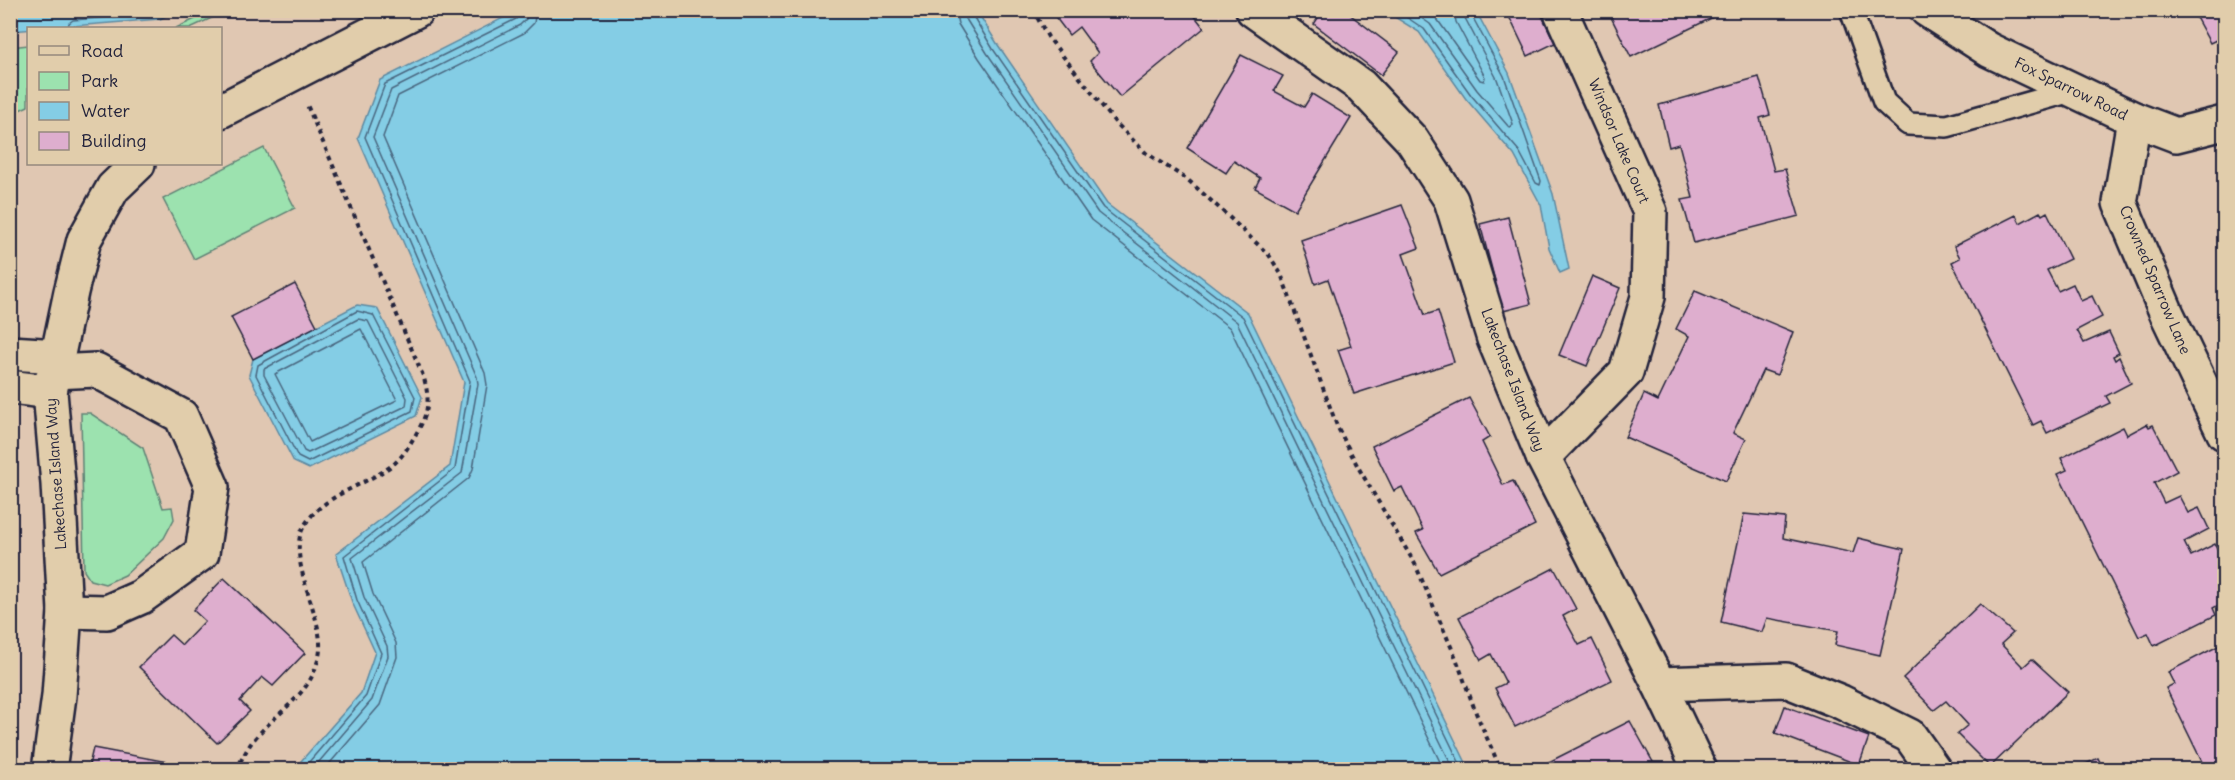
<svg xmlns="http://www.w3.org/2000/svg" width="2235" height="780" font-family="Delius,sans-serif">
<style>
.green{fill:#9ce2af;stroke:#5f8275;stroke-width:1.5}
.water{fill:#84cde5;stroke:#5d89a1;stroke-width:1.5}
.lines{fill:none;stroke-linecap:round;stroke-linejoin:round}
.shore{stroke:#49667f;stroke-width:1.5}
.building{fill:#deaece;stroke:#22223b;stroke-width:1.5}
.lane-casing{stroke:#22223b;stroke-width:26}
.street-casing{stroke:#22223b;stroke-width:38}
.path{stroke:#22223b;stroke-width:4;stroke-dasharray:4.5 4.5;stroke-linecap:butt}
.lane{stroke:#e1cdab;stroke-width:21}
.street{stroke:#e1cdab;stroke-width:33}
.labels{text-anchor:middle;stroke-width:5;stroke-linejoin:round;paint-order:stroke}
.street-label{font-size:15px;fill:#22223b;stroke:#e1cdab}
</style>
<rect width="100%" height="100%" fill="#e0c7b2"/>
<filter id="ink" filterUnits="userSpaceOnUse"><feTurbulence type="fractalNoise" baseFrequency=".0167" numOctaves="2"/><feDisplacementMap in="SourceGraphic" scale="12" xChannelSelector="R" yChannelSelector="G"/><feConvolveMatrix kernelMatrix="1 2 1 2 8 2 1 2 1" color-interpolation-filters="sRGB"/></filter>
<g filter="url(#ink)">
<!-- green -->
<g class="green">
<path d="M 212,11 L 227,11 L 190,28 L 176,28 Z"/>
<path d="M 28,45 L 28,106 L 11,114 L 11,47 Z"/>
<path d="M 264,148 L 295,208 L 194,259 L 163,199 Z"/>
<path d="M 81,413 L 90,413 L 143,448 L 163,508 L 172,507 L 174,519 L 164,538 L 125,575 L 105,584 L 90,580 L 84,571 Z"/>
</g>
<!-- water -->
<g class="water">
<path d="M 11,10 L 176,10 L 176,11 L 160,19 L 11,31 Z"/>
<path d="M 519,10 L 977,11 L 998,45 L 1107,204 L 1248,313 L 1469,769 L 294,769 L 361,693 L 375,652 L 352,602 L 336,554 L 450,466 L 464,382 L 358,138 L 380,80 Z"/>
<path d="M 1385,11 L 1476,11 L 1509,73 L 1553,194 L 1569,269 L 1560,273 L 1549,248 L 1541,205 L 1514,155 L 1466,99 L 1419,32 Z"/>
<path d="M 357,305 L 377,308 L 422,397 L 416,416 L 309,469 L 294,462 L 249,375 L 253,359 Z"/>
</g>
<g class="lines">
<!-- shore -->
<g class="shore">
<path d="M 955,10 L 958,24 L 979,58 L 1091,220 L 1230,328 L 1444,770"/>
<path d="M 964,10 L 966,19 L 987,53 L 1098,213 L 1237,322 L 1454,770"/>
<path d="M 972,10 L 973,16 L 993,49 L 1103,208 L 1243,317 L 1463,770"/>
<path d="M 1396,10 L 1424,29 L 1471,95 L 1519,151 L 1536,183 L 1540,185 L 1541,181 L 1504,76 L 1472,16 L 1471,10"/>
<path d="M 1410,10 L 1430,24 L 1477,90 L 1508,126 L 1511,127 L 1513,124 L 1497,79 L 1465,18 L 1463,10"/>
<path d="M 1427,10 L 1437,19 L 1480,80 L 1484,81 L 1485,77 L 1456,22 L 1454,10"/>
<path d="M 68,28 L 69,23 L 73,20 L 158,13 L 163,10"/>
<path d="M 357,311 L 373,315 L 415,397 L 412,411 L 308,462 L 298,457 L 256,375 L 258,365 Z"/>
<path d="M 358,319 L 368,321 L 407,398 L 406,406 L 308,453 L 304,451 L 264,375 L 264,369 Z"/>
<path d="M 361,329 L 397,400 L 310,442 L 275,374 Z"/>
<path d="M 302,770 L 366,696 L 381,653 L 357,600 L 344,556 L 455,469 L 470,381 L 365,137 L 385,84 L 516,19 L 520,10"/>
<path d="M 312,770 L 372,700 L 388,656 L 387,646 L 364,597 L 352,558 L 462,473 L 478,384 L 477,377 L 373,137 L 391,90 L 520,25 L 526,19 L 527,10"/>
<path d="M 324,770 L 380,705 L 397,657 L 396,643 L 373,594 L 363,562 L 469,478 L 473,469 L 487,385 L 485,373 L 383,137 L 398,96 L 524,33 L 534,23 L 536,10"/>
</g>
</g>
<!-- building -->
<g class="building">
<path d="M 1050,10 L 1190,10 L 1204,28 L 1120,97 L 1090,61 L 1098,53 L 1079,27 L 1069,35 Z"/>
<path d="M 1323,10 L 1344,10 L 1399,52 L 1381,75 L 1314,24 Z"/>
<path d="M 1506,10 L 1539,10 L 1555,43 L 1528,56 Z"/>
<path d="M 1621,10 L 1728,10 L 1631,57 L 1611,17 L 1622,12 Z"/>
<path d="M 2192,10 L 2224,10 L 2224,57 L 2216,40 L 2210,43 Z"/>
<path d="M 1241,55 L 1283,76 L 1274,91 L 1304,107 L 1312,94 L 1351,118 L 1295,210 L 1255,188 L 1260,178 L 1234,161 L 1226,173 L 1187,148 Z"/>
<path d="M 1759,77 L 1770,115 L 1760,118 L 1774,171 L 1785,169 L 1799,216 L 1694,243 L 1682,200 L 1693,198 L 1679,144 L 1669,147 L 1659,105 Z"/>
<path d="M 1402,205 L 1419,248 L 1403,254 L 1425,315 L 1438,311 L 1454,362 L 1354,394 L 1338,350 L 1351,346 L 1328,279 L 1315,284 L 1301,240 Z"/>
<path d="M 2040,212 L 2042,215 L 2047,212 L 2070,259 L 2047,270 L 2058,291 L 2073,284 L 2081,301 L 2092,296 L 2102,317 L 2077,330 L 2084,343 L 2109,332 L 2119,353 L 2113,356 L 2115,360 L 2119,357 L 2131,383 L 2106,396 L 2110,403 L 2047,433 L 2041,421 L 2033,425 L 1952,262 L 1960,258 L 1954,246 L 2016,215 L 2020,223 Z"/>
<path d="M 1508,217 L 1531,304 L 1503,311 L 1480,224 Z"/>
<path d="M 1592,276 L 1620,288 L 1587,366 L 1559,355 Z"/>
<path d="M 295,284 L 317,326 L 253,359 L 231,317 Z"/>
<path d="M 1695,291 L 1793,332 L 1777,375 L 1763,370 L 1733,433 L 1746,439 L 1726,481 L 1625,437 L 1644,394 L 1658,401 L 1689,336 L 1676,329 Z"/>
<path d="M 1469,398 L 1490,437 L 1482,442 L 1503,485 L 1513,481 L 1535,525 L 1439,573 L 1416,533 L 1423,530 L 1402,487 L 1394,491 L 1372,446 Z"/>
<path d="M 2147,424 L 2149,427 L 2153,425 L 2177,471 L 2154,483 L 2164,503 L 2179,496 L 2188,513 L 2199,508 L 2209,529 L 2184,542 L 2191,556 L 2215,544 L 2224,563 L 2224,566 L 2220,568 L 2221,572 L 2224,570 L 2224,602 L 2213,608 L 2216,615 L 2154,646 L 2148,633 L 2139,637 L 2058,474 L 2067,470 L 2061,458 L 2123,427 L 2127,435 Z"/>
<path d="M 1744,514 L 1785,518 L 1783,538 L 1853,553 L 1858,538 L 1904,549 L 1880,655 L 1835,645 L 1838,631 L 1767,618 L 1762,632 L 1721,622 Z"/>
<path d="M 1554,568 L 1576,609 L 1563,616 L 1579,645 L 1592,639 L 1612,680 L 1515,727 L 1495,688 L 1506,683 L 1491,654 L 1481,660 L 1459,617 Z"/>
<path d="M 224,578 L 305,653 L 273,686 L 262,677 L 240,701 L 250,711 L 217,743 L 139,667 L 171,635 L 182,645 L 205,621 L 193,610 Z"/>
<path d="M 1980,604 L 2013,633 L 2001,644 L 2023,667 L 2032,659 L 2068,692 L 1990,767 L 1957,734 L 1968,725 L 1946,701 L 1934,710 L 1903,678 Z"/>
<path d="M 2224,643 L 2224,770 L 2206,770 L 2166,688 L 2174,684 L 2168,672 Z"/>
<path d="M 1785,706 L 1869,737 L 1859,765 L 1775,733 Z"/>
<path d="M 1630,721 L 1653,762 L 1641,770 L 1533,770 Z"/>
<path d="M 93,748 L 200,768 L 200,770 L 88,770 Z"/>
<path d="M 2098,758 L 2104,770 L 2074,770 Z"/>
<path d="M 10,764 L 26,767 L 26,770 L 10,770 Z"/>
</g>
<g class="lines">
<!-- lane casing -->
<g class="lane-casing">
<path id="lane" d="M 1851,10 L 1884,102 L 1908,124 L 1947,126 L 2075,90"/>
</g>
<!-- street casing -->
<g class="street-casing">
<g id="street">
<path d="M 1253,10 L 1361,86 L 1412,140 L 1451,200 L 1494,339 L 1543,457 L 1659,684 L 1700,770"/>
<path d="M 1927,10 L 1989,50 L 2134,119 L 2176,135 L 2224,123"/>
<path d="M 220,111 L 417,10"/>
<path d="M 2134,119 L 2120,203 L 2167,314 L 2224,433"/>
<path d="M 10,353 L 58,356"/>
<path d="M 54,372 L 96,370 L 181,416 L 212,487 L 202,553 L 141,597 L 107,612 L 65,611"/>
<path d="M 10,387 L 50,392"/>
<path d="M 1543,457 L 1626,372 L 1648,297 L 1650,212 L 1560,10"/>
<path d="M 1659,684 L 1786,680 L 1841,702 L 1910,736 L 1934,770"/>
<path d="M 49,770 L 59,696 L 65,611 L 58,484 L 50,392 L 71,292 L 84,240 L 113,188 L 138,164"/>
</g>
</g>
<!-- path -->
<g class="path">
<path d="M 1033,10 L 1048,37 L 1114,121 L 1146,153 L 1188,180 L 1229,217 L 1269,255 L 1281,274 L 1337,426 L 1358,467 L 1415,564 L 1456,658 L 1476,713 L 1501,770"/>
<path d="M 236,770 C 241,761 246,750 252,742 C 270,718 308,696 316,666 C 318,661 320,654 320,648 C 322,615 287,559 303,528 C 321,494 367,486 395,463 C 404,455 410,444 416,434 C 429,412 430,401 424,378 L 307,105"/>
</g>
<!-- lane -->
<use href="#lane" class="lane"/>
<!-- street -->
<use href="#street" class="street"/>
</g>
</g>
<g class="labels">
<!-- street labels -->
<g class="street-label">
<text transform="translate(2071 89) rotate(26)" y="5">Fox Sparrow Road</text>
<text transform="translate(1619 141) rotate(67)" y="5">Windsor Lake Court</text>
<text transform="translate(2155 280) rotate(67)" y="5">Crowned Sparrow Lane</text>
<text transform="translate(1513 380) rotate(69)" y="5">Lakechase Island Way</text>
<text transform="translate(56 474) rotate(-94)" y="5">Lakechase Island Way</text>
</g>
</g>
<!-- margin -->
<rect width="2235" height="780" fill="none" stroke="#e1cdab" stroke-width="36"/>
<rect x="18" y="18" width="2199" height="744" fill="none" stroke="#22223b" stroke-width="2" filter="url(#ink)"/>
<!-- legend -->
<rect x="27" y="27" width="195" height="138" fill="#e1cdab" stroke="#95897e" stroke-width="1.5"/>
<rect x="39" y="46" width="30" height="9" fill="#e1cdab" stroke="#95897e" stroke-width="1.5"/>
<text x="81" y="57" font-size="18" fill="#22223b">Road</text>
<rect x="39" y="72" width="30" height="18" fill="#9ce2af" stroke="#95897e" stroke-width="1.5"/>
<text x="81" y="87" font-size="18" fill="#22223b">Park</text>
<rect x="39" y="102" width="30" height="18" fill="#84cde5" stroke="#95897e" stroke-width="1.5"/>
<text x="81" y="117" font-size="18" fill="#22223b">Water</text>
<rect x="39" y="132" width="30" height="18" fill="#deaece" stroke="#95897e" stroke-width="1.5"/>
<text x="81" y="147" font-size="18" fill="#22223b">Building</text>
</svg>
